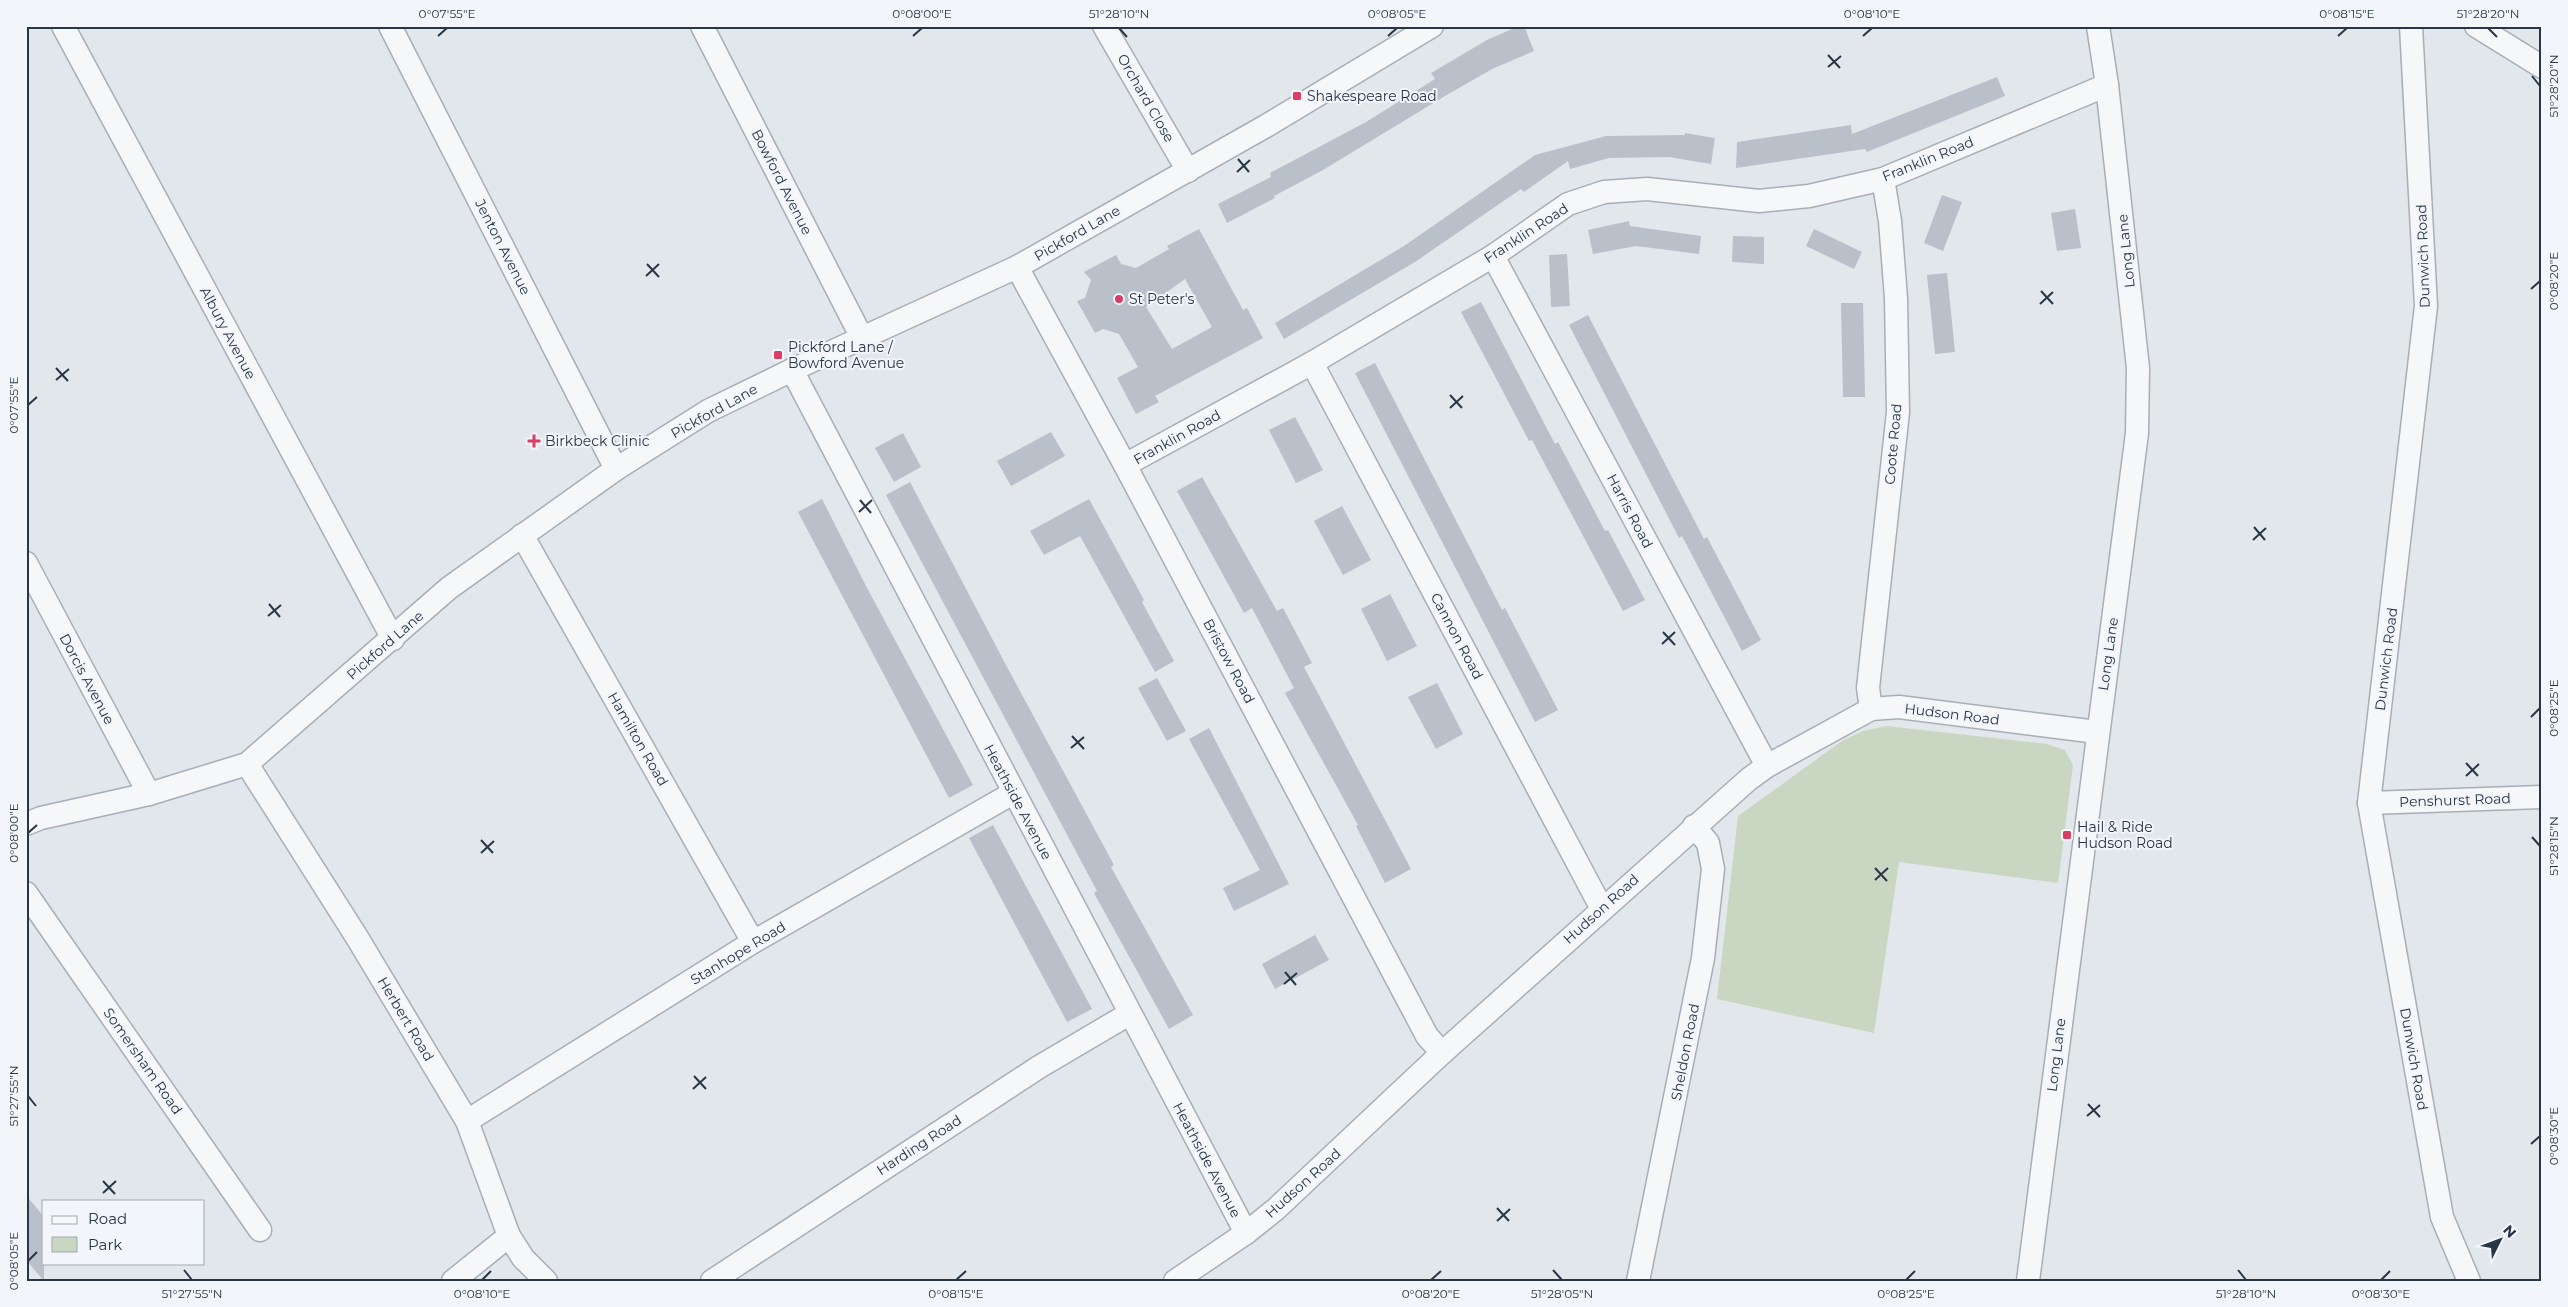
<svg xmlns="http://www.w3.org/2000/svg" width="2568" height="1307" font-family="Montserrat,sans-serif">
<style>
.green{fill:#c9d6c2}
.building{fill:#b9c0ca;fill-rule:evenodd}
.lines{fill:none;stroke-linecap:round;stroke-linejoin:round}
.minor-casing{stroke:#a6aeb7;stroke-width:25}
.minor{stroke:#f5f7f9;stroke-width:22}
.ticks{fill:none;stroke:#283645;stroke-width:2}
.poi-dot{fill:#da3e65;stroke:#f2f5f9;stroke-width:2}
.labels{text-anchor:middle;stroke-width:4;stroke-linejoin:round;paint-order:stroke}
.poi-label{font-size:14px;fill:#283645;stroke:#f2f5f9;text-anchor:start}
.street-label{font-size:14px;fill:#283645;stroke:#f2f5f9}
.neatline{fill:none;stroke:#283645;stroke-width:2}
.ticks-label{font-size:12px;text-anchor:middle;fill:#283645}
</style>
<rect width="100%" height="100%" fill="#e2e7ec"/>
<!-- green -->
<path class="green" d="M 1886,726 L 2047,744 L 2065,750 L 2073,765 L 2058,883 L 1899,862 L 1874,1033 L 1717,999 L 1738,816 L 1842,741 L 1863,731 Z"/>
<!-- building -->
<g class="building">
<path d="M 1519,26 L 1524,26 L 1534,51 L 1492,69 L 1445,96 L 1323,170 L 1274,196 L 1275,198 L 1227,223 L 1218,204 L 1271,177 L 1270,173 L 1366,122 L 1435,79 L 1431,73 L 1487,40 Z"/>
<path d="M 1997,77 L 2005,96 L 1867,152 L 1865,149 L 1736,168 L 1737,142 L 1851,125 L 1852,134 Z"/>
<path d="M 1685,133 L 1715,138 L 1711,164 L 1669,157 L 1609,158 L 1570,169 L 1568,161 L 1524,192 L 1521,189 L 1415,262 L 1284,339 L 1275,323 L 1404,246 L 1535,155 L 1606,136 L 1685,135 Z"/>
<path d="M 1942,195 L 1962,202 L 1943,251 L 1924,243 Z"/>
<path d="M 2075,209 L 2081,248 L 2057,251 L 2051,213 Z"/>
<path d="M 1629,221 L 1630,226 L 1701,236 L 1699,254 L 1636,246 L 1593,254 L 1588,230 Z"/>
<path d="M 1199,229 L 1243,310 L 1247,308 L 1263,338 L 1155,396 L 1159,402 L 1136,414 L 1117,378 L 1138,367 L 1119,334 L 1103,329 L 1095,333 L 1077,301 L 1085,298 L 1091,280 L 1084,272 L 1116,255 L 1121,264 L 1136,268 L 1169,249 L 1167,246 ZM 1185,279 L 1212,327 L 1172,349 L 1146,307 Z"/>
<path d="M 1814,229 L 1862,252 L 1854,269 L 1806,246 Z"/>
<path d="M 1733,236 L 1764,237 L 1764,264 L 1732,262 Z"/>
<path d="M 1567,254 L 1570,306 L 1551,307 L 1549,255 Z"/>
<path d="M 1947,273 L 1955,352 L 1935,354 L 1927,275 Z"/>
<path d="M 1481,302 L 1555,444 L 1558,442 L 1605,531 L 1608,530 L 1645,600 L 1623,611 L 1532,440 L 1529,441 L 1461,312 Z"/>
<path d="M 1841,303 L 1863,303 L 1865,397 L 1843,397 Z"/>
<path d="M 1588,315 L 1704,539 L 1707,537 L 1761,640 L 1742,651 L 1682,536 L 1679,538 L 1569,325 Z"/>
<path d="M 1375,363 L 1502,610 L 1505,608 L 1558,710 L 1535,722 L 1355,373 Z"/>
<path d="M 1295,417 L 1323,470 L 1296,483 L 1269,430 Z"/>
<path d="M 1051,432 L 1065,456 L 1011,486 L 997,461 Z"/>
<path d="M 903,433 L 921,467 L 894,482 L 875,448 Z"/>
<path d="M 1202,477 L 1277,611 L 1283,608 L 1312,663 L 1304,667 L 1411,869 L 1385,883 L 1356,826 L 1358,825 L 1285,693 L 1294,688 L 1252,608 L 1244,613 L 1177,491 Z"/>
<path d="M 910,482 L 1007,667 L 1114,865 L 1111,867 L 1193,1015 L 1169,1029 L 1094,893 L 1097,891 L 886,495 Z"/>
<path d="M 822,499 L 866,586 L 973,785 L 949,798 L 798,512 Z"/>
<path d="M 1089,499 L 1144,600 L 1142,602 L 1174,661 L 1155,672 L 1080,536 L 1044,555 L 1030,531 Z"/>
<path d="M 1342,506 L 1371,560 L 1343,575 L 1314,521 Z"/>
<path d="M 1390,594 L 1417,646 L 1387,661 L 1361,609 Z"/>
<path d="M 1157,678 L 1186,731 L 1167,741 L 1138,688 Z"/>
<path d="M 1437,683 L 1463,734 L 1436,749 L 1408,697 Z"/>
<path d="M 1209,728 L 1289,884 L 1234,911 L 1223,888 L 1260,870 L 1189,739 Z"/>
<path d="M 993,825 L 1092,1009 L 1067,1022 L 969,838 Z"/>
<path d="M 1315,935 L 1329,960 L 1275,989 L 1262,964 Z"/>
<path d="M 26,1195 L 44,1217 L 44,1281 L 26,1260 Z"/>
</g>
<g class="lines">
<!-- minor casing -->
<g class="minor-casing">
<g id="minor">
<path d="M 63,26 L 393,639"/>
<path d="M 390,26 L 616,469"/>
<path d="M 702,26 L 862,338"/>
<path d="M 1104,26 L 1188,171"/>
<path d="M 2411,26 L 2426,306 L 2369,803 L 2442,1217 L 2469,1281"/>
<path d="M 2476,26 L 2542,67"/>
<path d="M 1493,256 L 1767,766"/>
<path d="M 1017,267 L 1125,465 L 1427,1036 L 1442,1053"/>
<path d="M 1312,363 L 1602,909"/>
<path d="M 792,370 L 1246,1233"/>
<path d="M 1125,465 L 1312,363 L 1493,256 L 1568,204 L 1604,192 L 1647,189 L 1759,201 L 1809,196 L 1883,179 L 2107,85"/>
<path d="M 522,535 L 753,942"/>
<path d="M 26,563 L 149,794"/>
<path d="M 1871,709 L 1868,688 L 1898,412 L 1896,298 L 1890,221 L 1883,179"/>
<path d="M 247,764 L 358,939 L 467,1121 L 509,1236 L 523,1258 L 546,1281"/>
<path d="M 2369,803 L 2542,797"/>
<path d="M 26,824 L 41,818 L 149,794 L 247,764 L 449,588 L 616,469 L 708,411 L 792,370 L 1017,267 L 1266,126 L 1432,26"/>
<path d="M 26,893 L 260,1230"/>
<path d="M 467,1121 L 753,942 L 1013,793"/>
<path d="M 453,1281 L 509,1236"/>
<path d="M 712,1281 L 1039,1067 L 1129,1014"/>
<path d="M 1175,1281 L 1246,1233 L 1276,1209 L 1442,1053 L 1749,779 L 1767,766 L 1871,709 L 1899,707 L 2097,732"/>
<path d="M 1638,1281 L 1703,958 L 1713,869 L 1708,843 L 1694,826"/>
<path d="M 2028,1281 L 2137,433 L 2138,368 L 2107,85 L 2098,26"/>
</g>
</g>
<!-- minor -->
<use href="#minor" class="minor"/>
</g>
<!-- ticks -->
<path class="ticks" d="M 1119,28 L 1127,37M 2488,28 L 2497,37M 438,36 L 447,28M 913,36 L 922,28M 1388,36 L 1397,28M 1863,36 L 1872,28M 2338,36 L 2347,28M 1828,55 L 1840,68M 1828,67 L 1841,56M 2532,76 L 2540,86M 1238,159 L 1249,172M 1237,172 L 1250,160M 647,264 L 659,277M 646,276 L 659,264M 2531,289 L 2540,281M 2041,291 L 2053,304M 2040,304 L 2053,292M 56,368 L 68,381M 56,380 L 69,369M 1450,395 L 1462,408M 28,405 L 37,397M 1450,408 L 1463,396M 860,500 L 871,513M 859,512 L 872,500M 2254,527 L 2265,540M 2253,540 L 2266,528M 269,604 L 280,617M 268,616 L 281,605M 1663,632 L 1675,645M 1662,644 L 1675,632M 2531,717 L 2540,708M 1072,736 L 1084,749M 1071,748 L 1084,737M 2466,763 L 2478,776M 2466,776 L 2479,764M 28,833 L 37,825M 2532,837 L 2540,846M 481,840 L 493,853M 481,853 L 494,841M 1875,868 L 1887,881M 1875,880 L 1888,868M 1285,972 L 1296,985M 1284,984 L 1297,973M 694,1076 L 706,1089M 693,1089 L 706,1077M 28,1096 L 36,1106M 2088,1104 L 2100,1117M 2087,1116 L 2100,1105M 2531,1144 L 2540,1136M 103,1181 L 115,1194M 103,1193 L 116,1181M 1497,1208 L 1509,1221M 1497,1221 L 1510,1209M 28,1261 L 37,1252M 184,1270 L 192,1280M 1553,1270 L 1562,1280M 2238,1270 L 2246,1280M 482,1280 L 491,1271M 956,1280 L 966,1271M 1431,1280 L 1441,1271M 1906,1280 L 1915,1271M 2381,1280 L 2390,1271"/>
<!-- markers -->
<g class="poi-dot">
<rect x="1292" y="91" width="10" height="10" rx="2.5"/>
<circle cx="1119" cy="299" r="5"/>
<rect x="773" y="350" width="10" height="10" rx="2.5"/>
<path d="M531.5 433.5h5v5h5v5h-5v5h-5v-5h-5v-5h5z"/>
<rect x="2062" y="830" width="10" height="10" rx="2.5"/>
</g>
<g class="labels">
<!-- poi labels -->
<g class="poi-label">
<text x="1307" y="101">Shakespeare Road</text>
<text x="1129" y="304">St Peter's</text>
<text x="788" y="352">Pickford Lane /<tspan x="788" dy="16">Bowford Avenue</tspan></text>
<text x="545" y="446">Birkbeck Clinic</text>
<text x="2077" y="832">Hail &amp; Ride<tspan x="2077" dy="16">Hudson Road</tspan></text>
</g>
<!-- street labels -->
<g class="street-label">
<text transform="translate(1146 98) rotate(60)" y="5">Orchard Close</text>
<text transform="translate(1928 159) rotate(-22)" y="5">Franklin Road</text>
<text transform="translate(782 182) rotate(63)" y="5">Bowford Avenue</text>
<text transform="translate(1077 233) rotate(-30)" y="5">Pickford Lane</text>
<text transform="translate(1526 233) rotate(-33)" y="5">Franklin Road</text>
<text transform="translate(503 247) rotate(63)" y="5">Jenton Avenue</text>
<text transform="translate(2126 251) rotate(-96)" y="5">Long Lane</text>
<text transform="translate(2423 256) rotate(-92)" y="5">Dunwich Road</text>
<text transform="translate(228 333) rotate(62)" y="5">Albury Avenue</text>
<text transform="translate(714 411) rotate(-29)" y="5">Pickford Lane</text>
<text transform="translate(1177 437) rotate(-29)" y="5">Franklin Road</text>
<text transform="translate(1893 444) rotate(-85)" y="5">Coote Road</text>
<text transform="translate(1630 511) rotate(62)" y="5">Harris Road</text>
<text transform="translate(1457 636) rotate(62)" y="5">Cannon Road</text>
<text transform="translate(385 645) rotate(-41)" y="5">Pickford Lane</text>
<text transform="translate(2108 654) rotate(-82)" y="5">Long Lane</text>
<text transform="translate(2386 659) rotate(-83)" y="5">Dunwich Road</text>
<text transform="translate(1229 661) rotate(62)" y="5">Bristow Road</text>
<text transform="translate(87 679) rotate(62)" y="5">Dorcis Avenue</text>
<text transform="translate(1952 714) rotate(7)" y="5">Hudson Road</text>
<text transform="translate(638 739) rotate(60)" y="5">Hamilton Road</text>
<text transform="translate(2455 800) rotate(-2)" y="5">Penshurst Road</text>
<text transform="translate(1018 802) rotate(62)" y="5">Heathside Avenue</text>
<text transform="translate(1601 909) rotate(-42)" y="5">Hudson Road</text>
<text transform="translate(738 953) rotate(-31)" y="5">Stanhope Road</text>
<text transform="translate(406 1019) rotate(59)" y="5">Herbert Road</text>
<text transform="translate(1685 1052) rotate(-79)" y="5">Sheldon Road</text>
<text transform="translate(2056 1055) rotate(-83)" y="5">Long Lane</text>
<text transform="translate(2414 1059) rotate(80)" y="5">Dunwich Road</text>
<text transform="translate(143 1061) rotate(55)" y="5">Somersham Road</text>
<text transform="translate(919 1145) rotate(-33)" y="5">Harding Road</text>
<text transform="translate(1207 1160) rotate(62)" y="5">Heathside Avenue</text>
<text transform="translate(1303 1183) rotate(-42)" y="5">Hudson Road</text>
</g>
</g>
<!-- border -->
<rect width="2568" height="1307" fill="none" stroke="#f2f5f9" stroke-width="55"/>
<!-- legend -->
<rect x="42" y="1200" width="162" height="65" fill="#f2f5f9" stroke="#a1a9b1"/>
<rect x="52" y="1216" width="25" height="8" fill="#f5f7f9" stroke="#a1a9b1"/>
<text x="88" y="1224" font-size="15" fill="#283645">Road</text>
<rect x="52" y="1237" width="25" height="15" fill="#c9d6c2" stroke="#a1a9b1"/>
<text x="88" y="1250" font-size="15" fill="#283645">Park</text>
<!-- north arrow -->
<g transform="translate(2500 1240) rotate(48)" stroke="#f2f5f9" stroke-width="4" paint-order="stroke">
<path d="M0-4L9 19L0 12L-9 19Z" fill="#283645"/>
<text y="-8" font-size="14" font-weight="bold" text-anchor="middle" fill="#283645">N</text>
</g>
<rect x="28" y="28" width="2512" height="1252" class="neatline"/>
<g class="ticks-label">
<text x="447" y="18">0°07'55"E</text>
<text x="922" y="18">0°08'00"E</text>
<text x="1119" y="18">51°28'10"N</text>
<text x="1397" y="18">0°08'05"E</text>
<text x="1872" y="18">0°08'10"E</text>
<text x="2347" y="18">0°08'15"E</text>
<text x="2488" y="18">51°28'20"N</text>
<text transform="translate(2554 86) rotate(-90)" y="4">51°28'20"N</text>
<text transform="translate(2554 281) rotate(-90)" y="4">0°08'20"E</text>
<text transform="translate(14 405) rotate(-90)" y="4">0°07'55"E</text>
<text transform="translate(2554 708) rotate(-90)" y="4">0°08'25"E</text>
<text transform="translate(14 833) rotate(-90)" y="4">0°08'00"E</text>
<text transform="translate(2554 846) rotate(-90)" y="4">51°28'15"N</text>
<text transform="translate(14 1096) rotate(-90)" y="4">51°27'55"N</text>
<text transform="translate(2554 1136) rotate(-90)" y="4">0°08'30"E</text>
<text transform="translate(14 1261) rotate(-90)" y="4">0°08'05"E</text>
<text x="192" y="1298">51°27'55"N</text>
<text x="482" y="1298">0°08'10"E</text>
<text x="956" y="1298">0°08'15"E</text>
<text x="1431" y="1298">0°08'20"E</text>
<text x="1562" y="1298">51°28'05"N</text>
<text x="1906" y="1298">0°08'25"E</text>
<text x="2246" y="1298">51°28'10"N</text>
<text x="2381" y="1298">0°08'30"E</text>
</g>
</svg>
